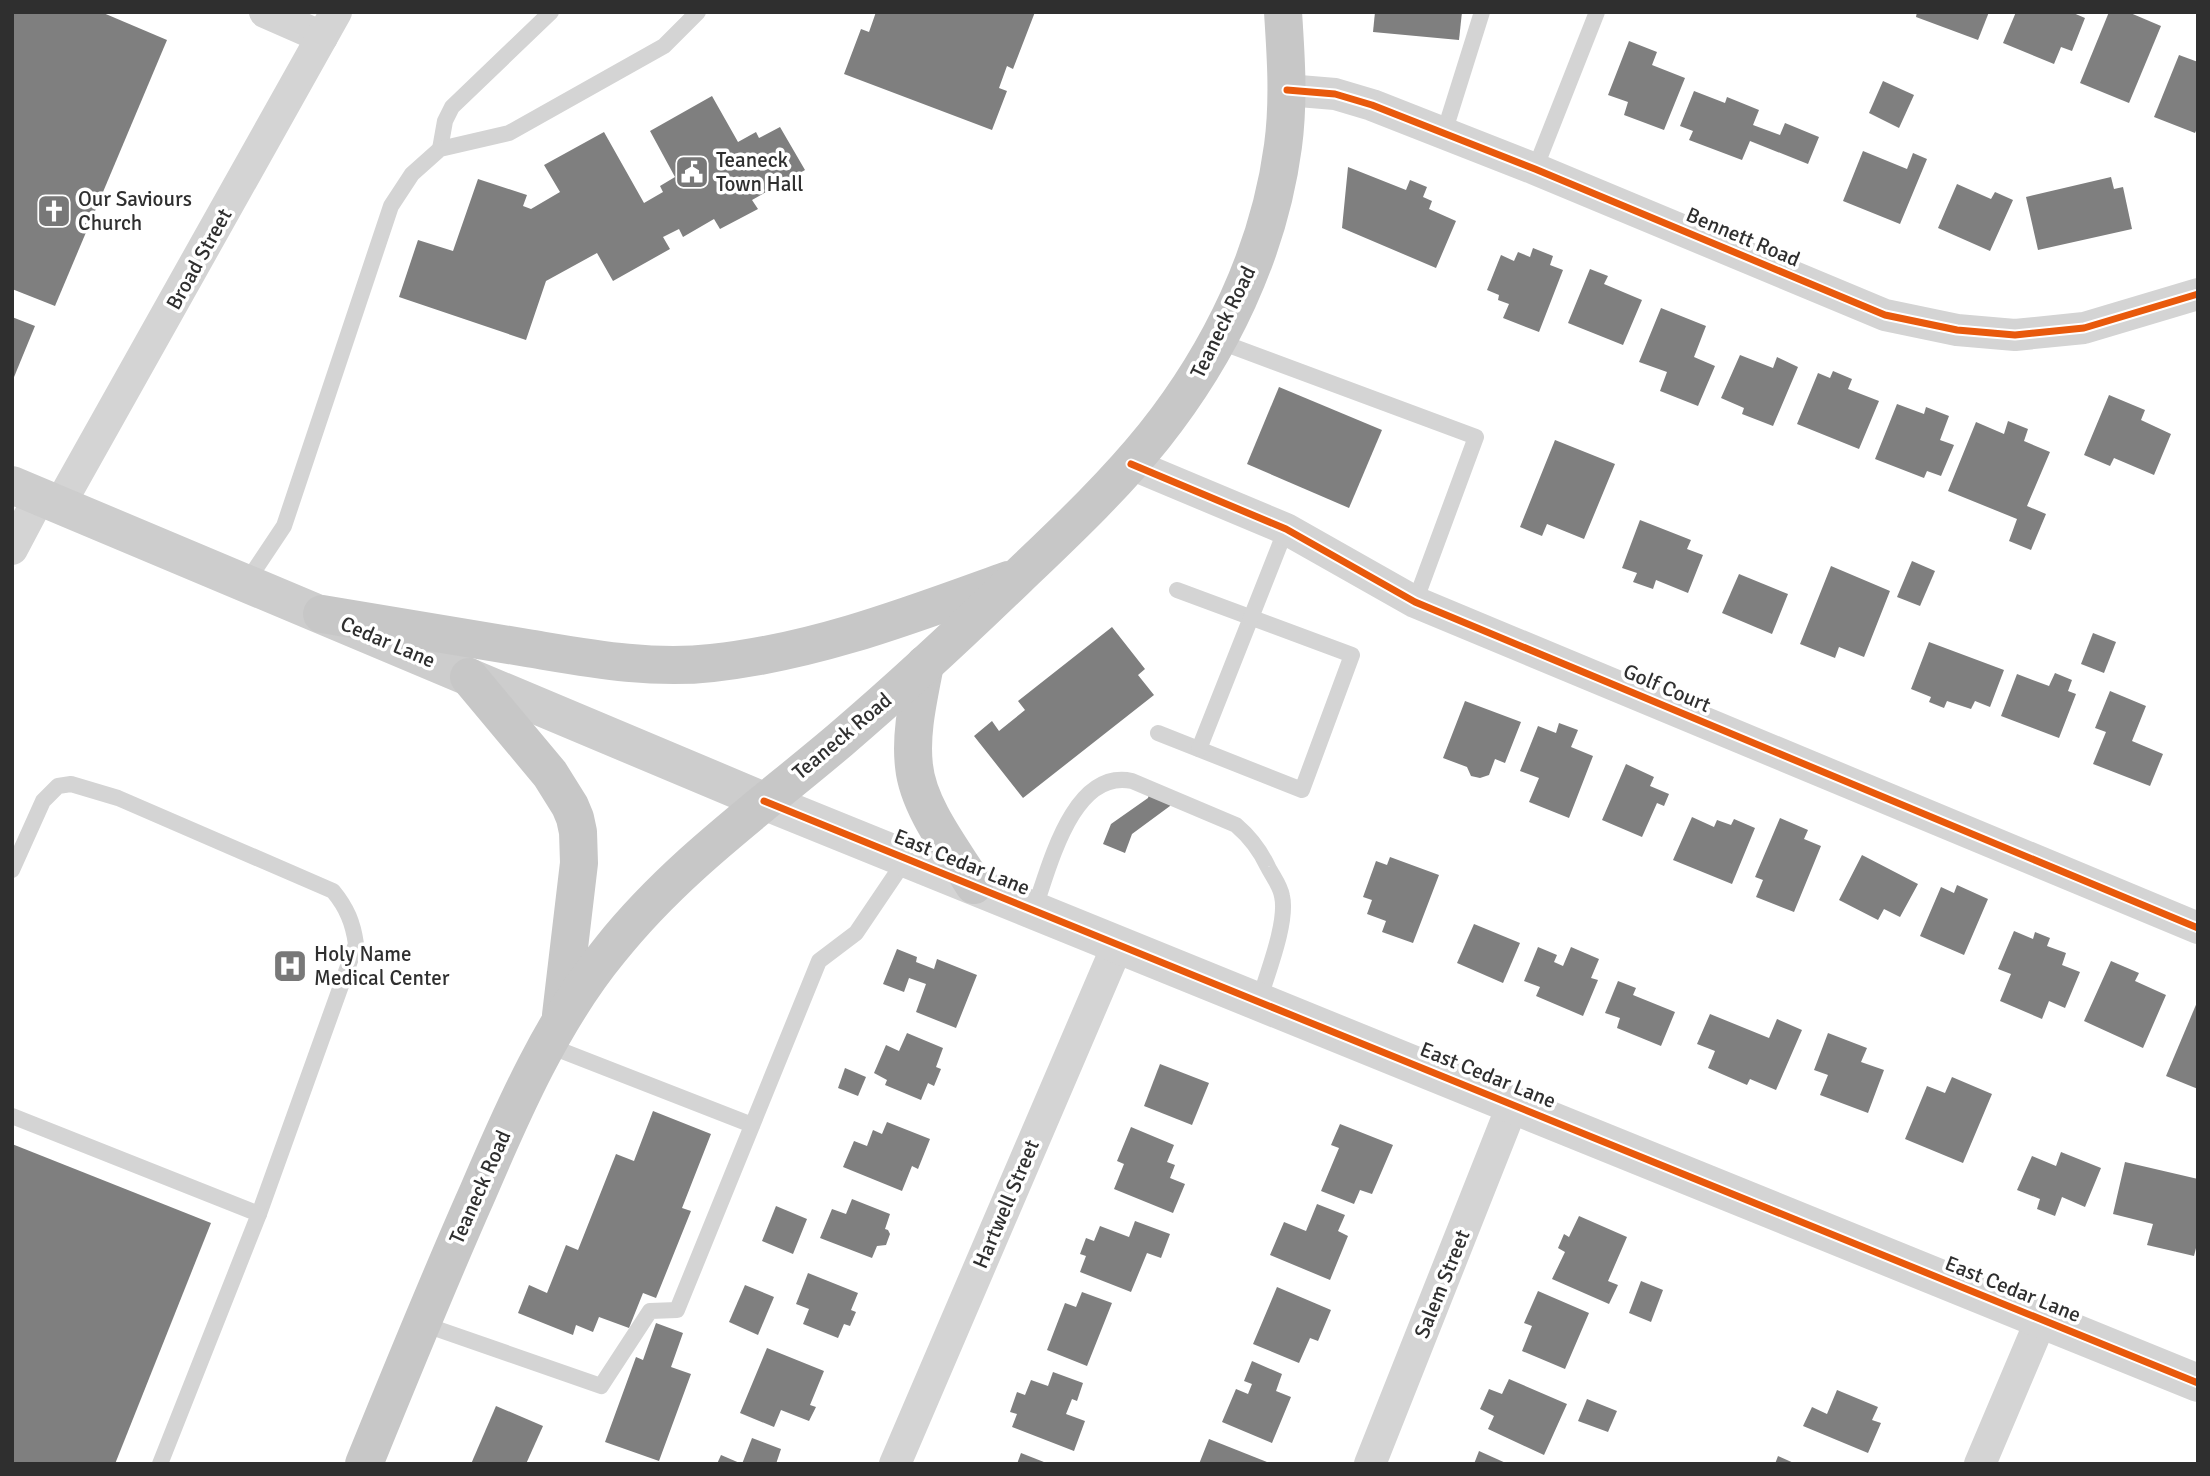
<svg xmlns="http://www.w3.org/2000/svg" width="2210" height="1476" font-family="Signika,sans-serif">
<style>
.building{fill:#7f7f7f}
.lines{fill:none;stroke-linecap:round;stroke-linejoin:round}
.service{stroke:#d4d4d4;stroke-width:16}
.minor{stroke:#d4d4d4;stroke-width:32}
.tertiary{stroke:#d4d4d4;stroke-width:38}
.secondary{stroke:#cdcdcd;stroke-width:38}
.primary{stroke:#c7c7c7;stroke-width:38}
.cycleway-casing{stroke:#fff;stroke-width:11}
.cycleway{stroke:#e8590c;stroke-width:7}
.labels{text-anchor:middle;stroke-width:7;stroke-linejoin:round;paint-order:stroke}
.poi-label{font-size:21px;fill:#2f2f2f;stroke:#fff;text-anchor:start}
.street-label{font-size:21px;fill:#2f2f2f;stroke:#fff}
</style>
<rect width="100%" height="100%" fill="#fff"/>
<!-- building -->
<g class="building">
<path d="M 12,12 L 101,12 L 167,40 L 55,306 L 12,289 Z"/>
<path d="M 876,12 L 1035,12 L 1013,69 L 1007,66 L 999,88 L 1007,91 L 992,130 L 844,74 L 861,29 L 869,32 Z"/>
<path d="M 1375,12 L 1462,12 L 1459,40 L 1373,32 Z"/>
<path d="M 1917,12 L 1989,12 L 1978,40 L 1916,17 Z"/>
<path d="M 2016,12 L 2071,12 L 2085,18 L 2072,51 L 2061,47 L 2054,64 L 2003,43 Z"/>
<path d="M 2109,12 L 2128,12 L 2161,26 L 2129,103 L 2080,83 Z"/>
<path d="M 1629,41 L 1657,52 L 1652,65 L 1685,78 L 1664,130 L 1624,115 L 1628,102 L 1608,95 Z"/>
<path d="M 2179,55 L 2198,62 L 2198,126 L 2195,133 L 2154,117 Z"/>
<path d="M 1883,81 L 1914,95 L 1899,128 L 1869,113 Z"/>
<path d="M 1694,91 L 1725,103 L 1727,97 L 1759,110 L 1753,125 L 1780,135 L 1785,123 L 1819,137 L 1808,164 L 1750,141 L 1742,160 L 1689,140 L 1693,131 L 1680,126 Z"/>
<path d="M 712,96 L 738,142 L 756,132 L 759,138 L 780,127 L 805,170 L 752,200 L 758,209 L 720,229 L 714,219 L 683,237 L 679,229 L 663,237 L 670,249 L 613,281 L 597,253 L 546,281 L 526,340 L 399,297 L 418,240 L 453,251 L 478,179 L 527,195 L 523,206 L 531,209 L 560,192 L 544,165 L 604,132 L 644,203 L 663,192 L 660,186 L 675,177 L 650,131 Z"/>
<path d="M 1863,151 L 1907,169 L 1913,153 L 1927,159 L 1900,224 L 1843,201 Z"/>
<path d="M 1348,167 L 1406,190 L 1410,180 L 1427,187 L 1423,197 L 1432,201 L 1429,209 L 1456,221 L 1436,268 L 1342,228 Z"/>
<path d="M 2111,177 L 2114,189 L 2123,187 L 2132,229 L 2038,250 L 2026,197 Z"/>
<path d="M 1957,184 L 1991,199 L 1995,192 L 2013,200 L 1990,251 L 1938,228 Z"/>
<path d="M 1533,248 L 1553,256 L 1550,265 L 1563,270 L 1539,332 L 1503,318 L 1509,304 L 1498,300 L 1499,295 L 1487,290 L 1501,255 L 1514,261 L 1518,252 L 1530,257 Z"/>
<path d="M 1590,269 L 1608,276 L 1604,284 L 1642,300 L 1623,345 L 1568,323 Z"/>
<path d="M 1661,308 L 1706,326 L 1694,357 L 1715,366 L 1698,406 L 1660,391 L 1667,372 L 1639,362 Z"/>
<path d="M 12,317 L 35,326 L 12,382 Z"/>
<path d="M 1740,355 L 1773,368 L 1777,357 L 1798,367 L 1773,426 L 1742,414 L 1744,408 L 1721,398 Z"/>
<path d="M 1833,371 L 1852,379 L 1848,389 L 1879,401 L 1859,449 L 1797,424 L 1818,373 L 1830,378 Z"/>
<path d="M 1279,387 L 1382,430 L 1349,508 L 1247,464 Z"/>
<path d="M 2109,395 L 2145,410 L 2141,420 L 2171,434 L 2154,475 L 2114,458 L 2110,466 L 2084,455 Z"/>
<path d="M 1897,404 L 1924,414 L 1926,407 L 1949,416 L 1940,440 L 1954,445 L 1941,476 L 1927,471 L 1924,478 L 1875,459 Z"/>
<path d="M 2008,421 L 2028,429 L 2024,441 L 2050,452 L 2027,506 L 2046,514 L 2031,550 L 2009,541 L 2017,519 L 1948,491 L 1976,422 L 2004,434 Z"/>
<path d="M 1555,440 L 1615,464 L 1584,539 L 1547,524 L 1542,536 L 1520,527 Z"/>
<path d="M 1640,520 L 1691,540 L 1687,549 L 1703,555 L 1688,593 L 1656,580 L 1653,589 L 1633,582 L 1637,573 L 1622,568 Z"/>
<path d="M 1912,561 L 1935,571 L 1920,606 L 1897,597 Z"/>
<path d="M 1831,566 L 1890,591 L 1864,657 L 1839,647 L 1835,658 L 1800,644 Z"/>
<path d="M 1739,574 L 1788,594 L 1772,634 L 1722,613 Z"/>
<path d="M 1112,627 L 1145,669 L 1138,675 L 1154,695 L 1023,798 L 974,736 L 992,721 L 999,731 L 1025,710 L 1018,701 Z"/>
<path d="M 2093,633 L 2116,642 L 2104,673 L 2081,664 Z"/>
<path d="M 1929,642 L 2004,670 L 1990,707 L 1975,701 L 1971,709 L 1947,701 L 1944,708 L 1929,702 L 1931,697 L 1911,689 Z"/>
<path d="M 2055,673 L 2072,680 L 2068,691 L 2076,694 L 2059,738 L 2001,716 L 2017,674 L 2049,686 Z"/>
<path d="M 2110,691 L 2146,706 L 2132,741 L 2163,754 L 2150,786 L 2093,764 L 2106,732 L 2095,728 Z"/>
<path d="M 1465,701 L 1521,722 L 1505,763 L 1495,759 L 1489,775 L 1480,778 L 1471,776 L 1467,767 L 1443,758 Z"/>
<path d="M 1559,723 L 1578,730 L 1571,747 L 1593,756 L 1569,818 L 1529,802 L 1539,778 L 1520,771 L 1538,726 L 1556,733 Z"/>
<path d="M 1626,764 L 1654,777 L 1650,786 L 1669,794 L 1664,806 L 1657,803 L 1642,837 L 1602,820 Z"/>
<path d="M 1150,791 L 1172,800 L 1170,806 L 1132,834 L 1125,853 L 1103,844 L 1111,824 L 1148,798 Z"/>
<path d="M 1692,817 L 1714,827 L 1717,820 L 1731,825 L 1734,819 L 1755,828 L 1732,884 L 1673,860 Z"/>
<path d="M 1780,818 L 1808,830 L 1804,839 L 1821,846 L 1794,912 L 1756,897 L 1763,880 L 1755,877 Z"/>
<path d="M 1862,855 L 1918,884 L 1900,917 L 1884,909 L 1878,920 L 1839,900 Z"/>
<path d="M 1390,857 L 1439,875 L 1413,943 L 1382,932 L 1386,921 L 1367,914 L 1372,900 L 1363,897 L 1376,861 L 1387,865 Z"/>
<path d="M 1957,885 L 1988,899 L 1964,955 L 1920,936 L 1941,887 L 1954,893 Z"/>
<path d="M 1474,924 L 1520,943 L 1503,983 L 1457,963 Z"/>
<path d="M 2014,931 L 2033,939 L 2035,932 L 2050,938 L 2047,946 L 2066,953 L 2062,965 L 2080,972 L 2065,1008 L 2049,1001 L 2042,1019 L 2000,1001 L 2011,974 L 1998,969 Z"/>
<path d="M 1538,947 L 1557,955 L 1554,962 L 1563,966 L 1571,947 L 1599,959 L 1591,978 L 1598,980 L 1583,1016 L 1536,996 L 1540,987 L 1524,981 Z"/>
<path d="M 897,949 L 917,957 L 916,962 L 934,969 L 937,959 L 977,975 L 956,1028 L 916,1012 L 926,984 L 909,978 L 904,992 L 883,984 Z"/>
<path d="M 2111,961 L 2139,973 L 2135,981 L 2166,995 L 2143,1048 L 2084,1021 Z"/>
<path d="M 1618,981 L 1636,988 L 1633,995 L 1675,1012 L 1661,1046 L 1617,1028 L 1620,1018 L 1605,1013 Z"/>
<path d="M 2198,1000 L 2198,1089 L 2166,1076 Z"/>
<path d="M 1710,1014 L 1769,1038 L 1777,1019 L 1802,1030 L 1776,1090 L 1750,1079 L 1747,1085 L 1708,1068 L 1715,1051 L 1697,1044 Z"/>
<path d="M 907,1033 L 943,1048 L 936,1067 L 941,1069 L 934,1086 L 928,1083 L 921,1100 L 885,1085 L 887,1080 L 874,1073 L 886,1045 L 899,1051 Z"/>
<path d="M 1828,1033 L 1867,1048 L 1861,1062 L 1884,1070 L 1868,1113 L 1820,1095 L 1828,1075 L 1814,1070 Z"/>
<path d="M 1160,1064 L 1209,1083 L 1192,1125 L 1144,1106 Z"/>
<path d="M 845,1068 L 866,1077 L 858,1096 L 838,1088 Z"/>
<path d="M 1952,1077 L 1992,1094 L 1963,1163 L 1905,1139 L 1927,1086 L 1945,1093 Z"/>
<path d="M 653,1111 L 711,1134 L 682,1208 L 691,1211 L 656,1298 L 643,1293 L 629,1328 L 599,1317 L 593,1332 L 576,1325 L 573,1335 L 518,1313 L 529,1285 L 547,1293 L 566,1245 L 578,1250 L 616,1154 L 634,1161 Z"/>
<path d="M 887,1122 L 930,1139 L 918,1169 L 912,1166 L 902,1191 L 843,1167 L 854,1141 L 867,1146 L 873,1130 L 882,1134 Z"/>
<path d="M 1340,1124 L 1393,1145 L 1372,1194 L 1360,1190 L 1354,1204 L 1321,1191 L 1339,1148 L 1331,1145 Z"/>
<path d="M 1131,1127 L 1174,1145 L 1167,1162 L 1175,1165 L 1170,1178 L 1185,1184 L 1173,1213 L 1114,1189 L 1124,1164 L 1117,1161 Z"/>
<path d="M 12,1144 L 211,1223 L 115,1464 L 12,1464 Z"/>
<path d="M 2061,1152 L 2101,1168 L 2085,1207 L 2062,1197 L 2055,1216 L 2037,1209 L 2040,1199 L 2017,1190 L 2032,1156 L 2056,1166 Z"/>
<path d="M 2125,1162 L 2198,1179 L 2198,1240 L 2194,1256 L 2147,1245 L 2153,1224 L 2113,1214 Z"/>
<path d="M 852,1199 L 890,1214 L 885,1229 L 888,1230 L 890,1234 L 886,1245 L 877,1246 L 872,1258 L 820,1238 L 832,1209 L 846,1214 Z"/>
<path d="M 1317,1204 L 1345,1215 L 1338,1231 L 1348,1236 L 1330,1280 L 1270,1255 L 1284,1222 L 1306,1231 Z"/>
<path d="M 776,1206 L 807,1219 L 793,1254 L 762,1241 Z"/>
<path d="M 1579,1216 L 1627,1237 L 1608,1281 L 1618,1285 L 1609,1304 L 1552,1279 L 1565,1252 L 1558,1248 L 1564,1234 L 1569,1237 Z"/>
<path d="M 1135,1221 L 1170,1234 L 1161,1258 L 1147,1253 L 1131,1292 L 1080,1272 L 1086,1256 L 1080,1254 L 1086,1238 L 1094,1241 L 1100,1226 L 1129,1237 Z"/>
<path d="M 808,1273 L 858,1293 L 851,1310 L 856,1312 L 850,1326 L 844,1324 L 838,1338 L 803,1324 L 809,1309 L 796,1304 Z"/>
<path d="M 1641,1281 L 1663,1290 L 1651,1322 L 1629,1313 Z"/>
<path d="M 745,1285 L 774,1297 L 758,1335 L 729,1322 Z"/>
<path d="M 1277,1287 L 1331,1310 L 1318,1341 L 1310,1338 L 1299,1363 L 1253,1344 Z"/>
<path d="M 1538,1291 L 1589,1313 L 1565,1369 L 1522,1351 L 1532,1326 L 1524,1323 Z"/>
<path d="M 1082,1292 L 1112,1303 L 1087,1366 L 1047,1350 L 1065,1303 L 1076,1307 Z"/>
<path d="M 656,1323 L 683,1333 L 671,1367 L 691,1374 L 659,1461 L 605,1442 L 636,1357 L 643,1360 Z"/>
<path d="M 767,1348 L 824,1371 L 810,1405 L 816,1407 L 809,1421 L 781,1410 L 774,1427 L 740,1413 Z"/>
<path d="M 1252,1361 L 1282,1374 L 1276,1391 L 1291,1397 L 1272,1443 L 1222,1422 L 1236,1389 L 1248,1394 L 1252,1384 L 1244,1381 Z"/>
<path d="M 1053,1372 L 1083,1383 L 1077,1401 L 1072,1399 L 1066,1414 L 1085,1421 L 1074,1451 L 1012,1427 L 1017,1414 L 1010,1412 L 1017,1392 L 1025,1395 L 1031,1380 L 1048,1386 Z"/>
<path d="M 1509,1379 L 1567,1404 L 1544,1455 L 1488,1429 L 1494,1416 L 1480,1409 L 1489,1389 L 1502,1394 Z"/>
<path d="M 1837,1390 L 1878,1407 L 1872,1420 L 1881,1423 L 1868,1453 L 1803,1426 L 1812,1407 L 1827,1414 Z"/>
<path d="M 1587,1399 L 1617,1411 L 1608,1432 L 1578,1421 Z"/>
<path d="M 496,1406 L 543,1426 L 526,1464 L 471,1464 Z"/>
<path d="M 752,1438 L 781,1449 L 776,1464 L 742,1464 Z"/>
<path d="M 1209,1439 L 1272,1464 L 1199,1464 Z"/>
<path d="M 1479,1451 L 1508,1464 L 1474,1464 Z"/>
<path d="M 1021,1453 L 1049,1464 L 1017,1464 Z"/>
<path d="M 721,1455 L 742,1464 L 717,1464 Z"/>
<path d="M 1778,1456 L 1796,1464 L 1775,1464 Z"/>
</g>
<g class="lines">
<!-- service -->
<g class="service">
<path d="M 1444,133 L 1482,12"/>
<path d="M 440,149 L 445,121 L 452,107 L 551,12"/>
<path d="M 1535,169 L 1597,12"/>
<path d="M 1218,341 L 1476,437 L 1415,602"/>
<path d="M 246,583 L 284,526 L 391,206 L 412,174 L 440,149 L 509,133 L 664,46 L 698,12"/>
<path d="M 1158,733 L 1302,790 L 1352,655 L 1177,590"/>
<path d="M 1199,749 L 1286,529"/>
<path d="M 12,870 L 43,801 L 58,786 L 71,784 L 118,798 L 333,891 C 347,908 353,923 356,944 L 259,1214"/>
<path d="M 1034,910 C 1049,869 1072,768 1132,781 L 1236,825 C 1250,837 1260,850 1268,867 C 1273,877 1280,885 1282,896 C 1288,922 1267,974 1259,1001"/>
<path d="M 547,1045 L 752,1125"/>
<path d="M 12,1116 L 259,1214 L 160,1464"/>
<path d="M 420,1323 L 601,1386 L 650,1311 L 677,1310 L 819,961 L 856,933 L 906,859"/>
</g>
<!-- minor -->
<g class="minor">
<path d="M 265,12 L 322,37"/>
<path d="M 1287,90 L 1335,94 L 1372,105 L 1535,169 L 1885,315 L 1957,330 L 2015,335 L 2084,328 L 2198,294"/>
<path d="M 1131,464 L 1286,529 L 1415,602 L 2198,928"/>
<path d="M 60,504 L 336,12"/>
<path d="M 12,549 L 40,496"/>
<path d="M 895,1464 L 1118,944"/>
<path d="M 1370,1464 L 1513,1104"/>
<path d="M 1980,1464 L 2041,1320"/>
</g>
<!-- tertiary -->
<path class="tertiary" d="M 764,801 L 2198,1383"/>
<!-- secondary -->
<path class="secondary" d="M 12,485 L 764,801"/>
<!-- primary -->
<g class="primary">
<path d="M 322,614 C 391,625 459,637 527,648 C 588,658 650,670 712,663 C 815,652 911,615 1008,580"/>
<path d="M 925,664 C 919,697 910,732 914,766 C 918,807 953,851 974,885"/>
<path d="M 469,677 L 550,774 L 570,806 L 575,818 L 578,832 L 579,863 L 561,1015"/>
<path d="M 364,1464 C 401,1373 438,1282 478,1192 C 513,1110 553,1019 610,950 C 675,868 761,807 840,740 C 901,688 960,633 1018,577 C 1065,532 1113,487 1154,436 C 1220,353 1269,252 1283,146 C 1289,101 1286,57 1283,12"/>
</g>
<!-- cycleway casing -->
<g class="cycleway-casing">
<g id="cycleway">
<path d="M 1287,90 L 1335,94 L 1372,105 L 1535,169 L 1885,315 L 1957,330 L 2015,335 L 2084,328 L 2198,294"/>
<path d="M 1131,464 L 1286,529 L 1415,602 L 2198,928"/>
<path d="M 764,801 L 2198,1383"/>
</g>
</g>
<!-- cycleway -->
<use href="#cycleway" class="cycleway"/>
</g>
<!-- icons -->
<defs>
<g id="civic-square" transform="scale(1.75)"><rect x="-9" y="-9" width="18" height="18" rx="4" fill="#787878" stroke="#fff"/><path d="M-.6-6.5H3V-4.5H.6V-3L4-1V1h2V6H-6V1h2V-1L-.6-3ZM-1.2 2.5V6h2.4V2.5Z" fill="#fff"/></g>
<g id="church-square" transform="scale(1.75)"><rect x="-9" y="-9" width="18" height="18" rx="4" fill="#787878" stroke="#fff"/><path d="M-1.2-6h2.4v3.5h3.3v2.4h-3.3V6h-2.4V-.1h-3.3v-2.4h3.3Z" fill="#fff"/></g>
<g id="hospital-square" transform="scale(1.75)"><rect x="-9" y="-9" width="18" height="18" rx="4" fill="#787878" stroke="#fff"/><path d="M-5-5h3v3.5h4V-5h3V5h-3V1.5h-4V5h-3Z" fill="#fff"/></g>
</defs>
<g fill-rule="evenodd">
<use href="#civic-square" x="692" y="172"/>
<use href="#church-square" x="54" y="211"/>
<use href="#hospital-square" x="290" y="966"/>
</g>
<g class="labels">
<!-- poi labels -->
<g class="poi-label">
<text x="716" y="167">Teaneck<tspan x="716" dy="24">Town Hall</tspan></text>
<text x="78" y="206">Our Saviours<tspan x="78" dy="24">Church</tspan></text>
<text x="314" y="961">Holy Name<tspan x="314" dy="24">Medical Center</tspan></text>
</g>
<!-- street labels -->
<g class="street-label">
<text transform="translate(1743 237) rotate(23)" y="7">Bennett Road</text>
<text transform="translate(199 259) rotate(-61)" y="7">Broad Street</text>
<text transform="translate(1223 322) rotate(-64)" y="7">Teaneck Road</text>
<text transform="translate(388 642) rotate(23)" y="7">Cedar Lane</text>
<text transform="translate(1667 688) rotate(23)" y="7">Golf Court</text>
<text transform="translate(842 736) rotate(-40)" y="7">Teaneck Road</text>
<text transform="translate(962 862) rotate(22)" y="7">East Cedar Lane</text>
<text transform="translate(1488 1075) rotate(22)" y="7">East Cedar Lane</text>
<text transform="translate(480 1187) rotate(-66)" y="7">Teaneck Road</text>
<text transform="translate(1006 1204) rotate(-67)" y="7">Hartwell Street</text>
<text transform="translate(1442 1284) rotate(-68)" y="7">Salem Street</text>
<text transform="translate(2013 1289) rotate(22)" y="7">East Cedar Lane</text>
</g>
</g>
<!-- border -->
<rect width="2210" height="1476" fill="none" stroke="#2f2f2f" stroke-width="28"/>
</svg>
